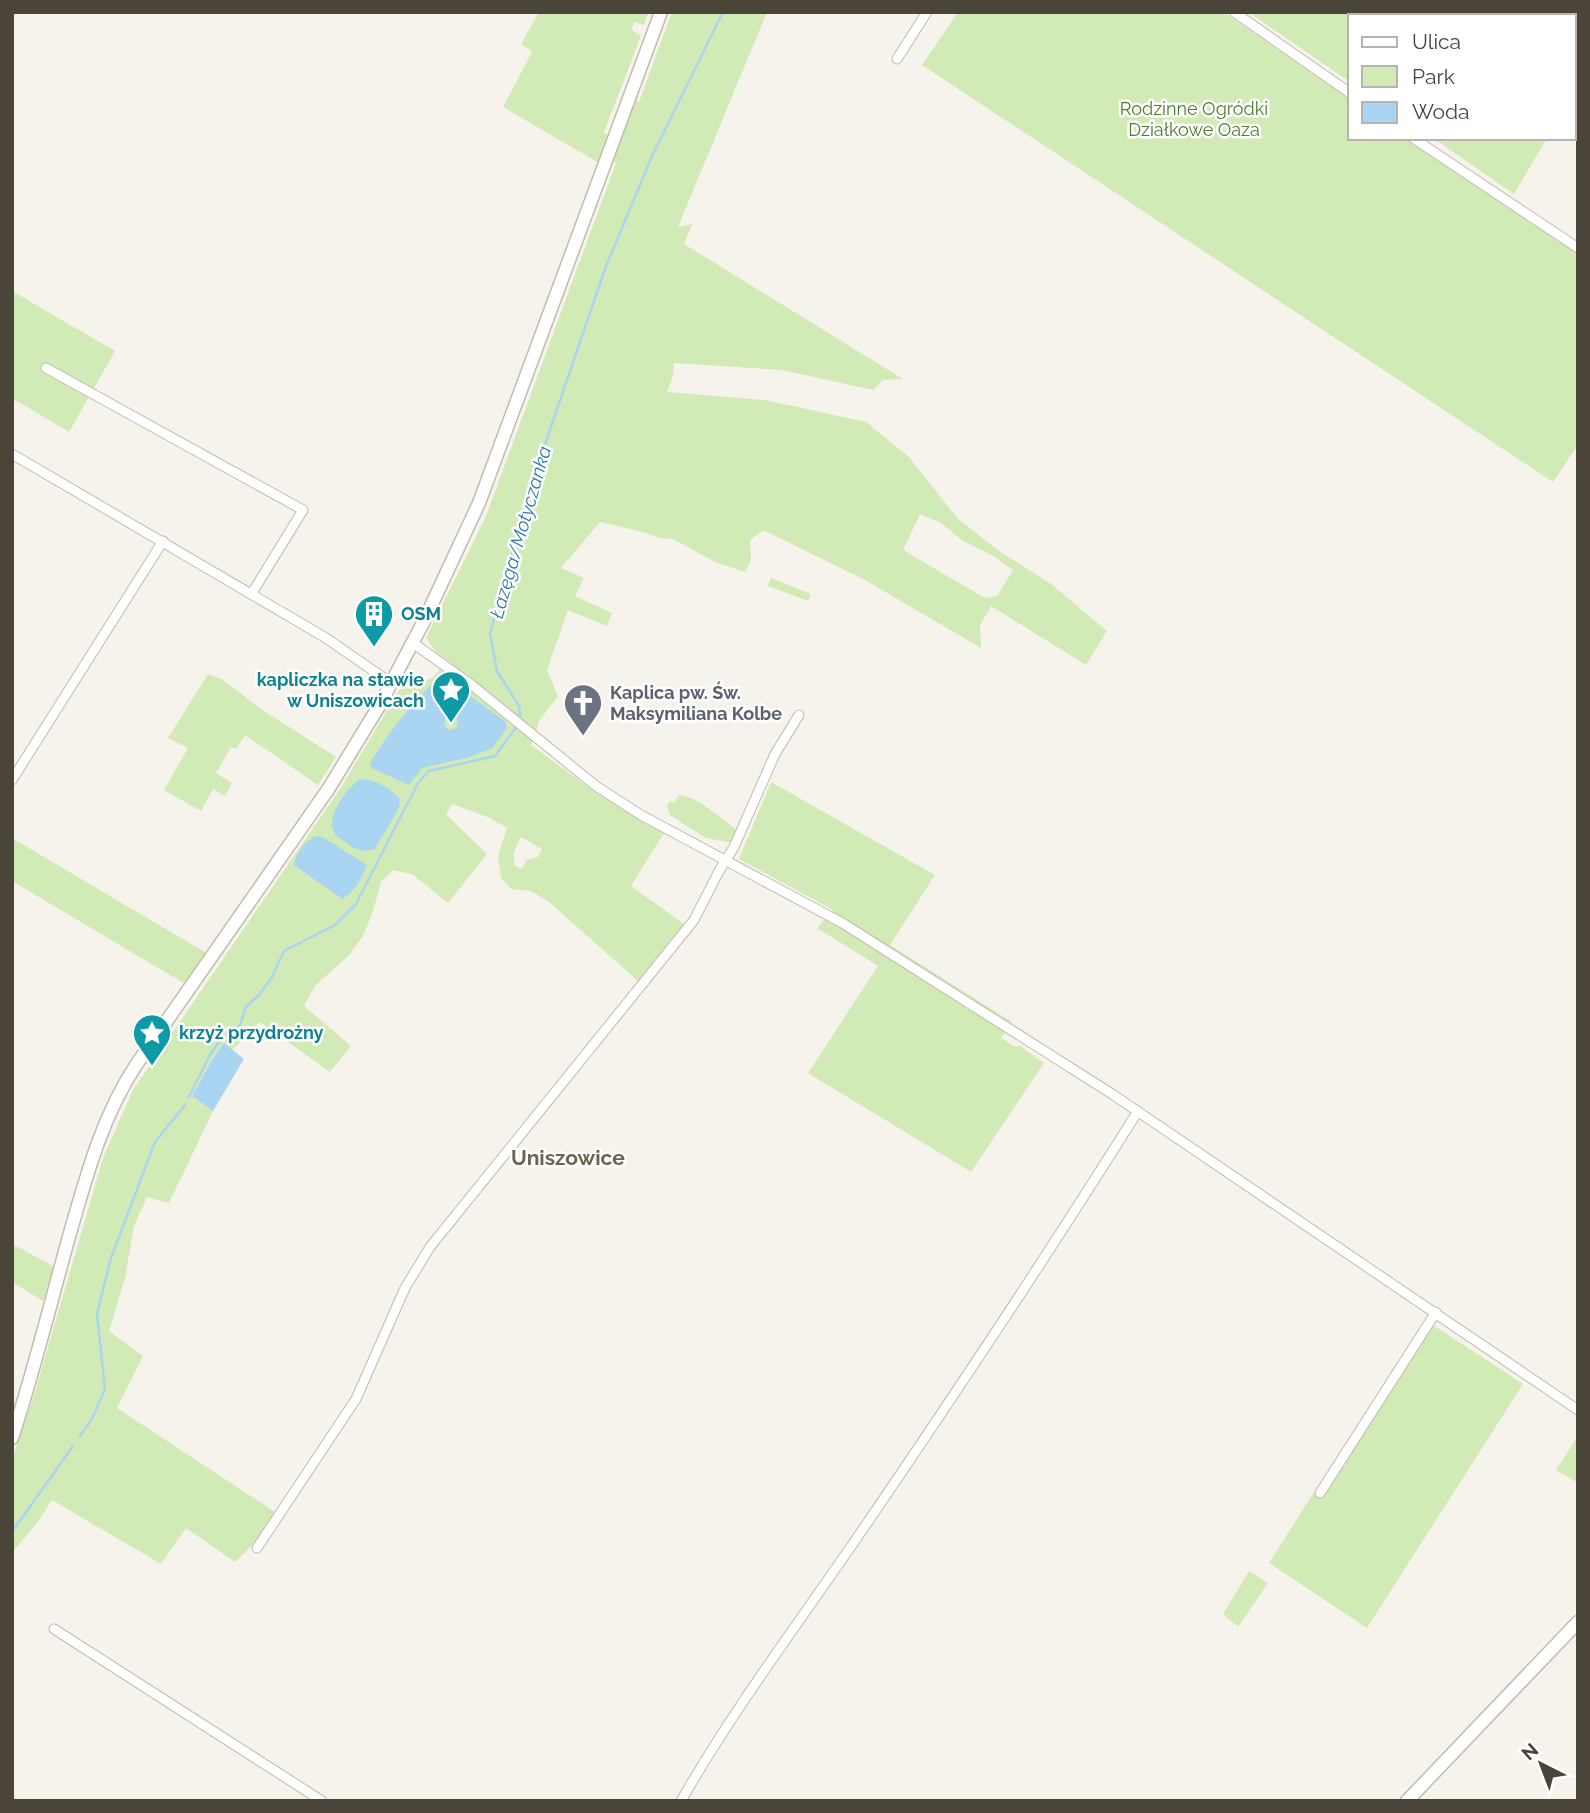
<svg xmlns="http://www.w3.org/2000/svg" width="1590" height="1813" font-family="Raleway,sans-serif">
<style>
.green{fill:#d2eab5;fill-rule:evenodd}
.water{fill:#a9d4f2}
.lines{fill:none;stroke-linecap:round;stroke-linejoin:round}
.stream{stroke:#a9d4f2;stroke-width:2.5}
.minor-casing{stroke:#c2bbae;stroke-width:11}
.tertiary-casing{stroke:#c2bbae;stroke-width:15}
.minor{stroke:#fff;stroke-width:9}
.tertiary{stroke:#fff;stroke-width:12}
.labels{text-anchor:middle;stroke-width:5;stroke-linejoin:round;paint-order:stroke}
.park-label{font-size:18px;fill:#4a7f2a;stroke:#fff}
.culture-label{font-size:18px;font-weight:bold;fill:#0d838f;stroke:#fff;text-anchor:start}
.worship-label{font-size:18px;font-weight:bold;fill:#5b616d;stroke:#fff;text-anchor:start}
.water-label{font-size:19px;font-style:italic;fill:#2e7ab2;stroke:#fff}
.quarter-label{font-size:21px;font-weight:bold;fill:#6e6250;stroke:#fff}
</style>
<rect width="100%" height="100%" fill="#f6f3ec"/>
<!-- green -->
<g class="green">
<path d="M 539,12 L 649,12 L 644,25 L 635,22 L 631,30 L 641,36 L 604,132 L 609,136 L 599,163 L 503,107 L 532,52 L 521,44 Z"/>
<path d="M 672,12 L 767,12 L 678,227 L 692,224 L 684,244 L 903,379 L 883,380 L 873,390 L 782,370 L 674,363 L 673,376 L 667,392 L 765,400 L 866,422 L 909,457 L 957,518 L 999,551 L 1051,584 L 1107,631 L 1086,665 L 991,606 L 980,625 L 981,648 L 865,580 L 763,530 L 750,540 L 751,560 L 745,572 L 715,562 L 673,539 L 660,538 L 643,532 L 600,522 L 561,568 L 584,578 L 575,596 L 612,613 L 607,626 L 568,610 L 547,670 L 558,696 L 539,721 L 531,745 L 595,792 L 664,833 L 631,886 L 684,924 L 638,981 L 549,902 L 531,891 L 511,889 L 501,878 L 498,856 L 507,828 L 490,818 L 453,804 L 446,814 L 487,854 L 448,903 L 412,874 L 393,870 L 381,882 L 373,911 L 363,936 L 349,955 L 315,986 L 304,1006 L 351,1046 L 330,1072 L 260,1022 L 232,1050 L 224,1044 L 212,1060 L 192,1096 L 213,1111 L 169,1203 L 147,1197 L 134,1226 L 125,1278 L 109,1331 L 143,1356 L 117,1408 L 275,1512 L 257,1540 L 235,1562 L 186,1528 L 161,1564 L 52,1500 L 37,1523 L 12,1553 L 12,1459 L 35,1392 L 103,1158 L 133,1090 L 342,786 L 399,690 L 432,678 L 448,661 L 436,652 L 426,638 L 486,516 L 616,163 L 612,160 L 635,100 L 639,102 ZM 920,514 L 941,523 L 963,541 L 995,557 L 1013,570 L 997,596 L 985,598 L 903,550 ZM 521,837 L 542,849 L 538,857 L 526,860 L 522,869 L 515,866 L 513,854 Z"/>
<path d="M 958,12 L 1223,12 L 1350,98 L 1350,138 L 1410,138 L 1578,252 L 1578,445 L 1553,482 L 922,65 Z"/>
<path d="M 1248,12 L 1515,12 L 1519,16 L 1350,16 L 1350,82 Z"/>
<path d="M 1433,138 L 1547,138 L 1514,194 Z"/>
<path d="M 12,291 L 115,351 L 69,432 L 15,400 L 12,403 Z"/>
<path d="M 771,578 L 811,594 L 808,601 L 768,586 Z"/>
<path d="M 208,674 L 222,679 L 261,709 L 336,757 L 318,785 L 245,735 L 236,749 L 231,747 L 216,773 L 232,783 L 225,796 L 213,789 L 201,811 L 164,790 L 188,748 L 168,738 Z"/>
<path d="M 771,782 L 935,875 L 890,945 L 1012,1022 L 1001,1038 L 1015,1047 L 1020,1046 L 1044,1063 L 971,1172 L 808,1073 L 878,966 L 817,928 L 833,910 L 739,859 Z"/>
<path d="M 679,795 C 698,796 722,820 739,831 L 733,843 L 706,838 L 670,815 L 667,806 L 670,801 L 674,803 Z"/>
<path d="M 12,838 L 208,954 L 187,985 L 12,881 Z"/>
<path d="M 12,1244 L 55,1267 L 43,1301 L 12,1282 Z"/>
<path d="M 1433,1325 L 1523,1384 L 1367,1628 L 1269,1563 L 1316,1489 L 1323,1493 Z"/>
<path d="M 1578,1436 L 1578,1483 L 1556,1470 Z"/>
<path d="M 1249,1571 L 1268,1583 L 1238,1627 L 1223,1614 Z"/>
</g>
<!-- water -->
<g class="water">
<path d="M 442,678 L 453,684 L 505,721 L 507,728 L 492,748 L 470,757 L 422,768 L 409,785 L 372,768 L 370,763 C 389,732 411,704 437,679 L 446,715 L 444,726 L 450,730 L 456,728 L 458,722 L 455,716 L 450,714 Z"/>
<path d="M 360,779 C 376,780 389,787 400,799 L 399,808 L 375,849 C 365,852 358,851 349,845 C 345,842 339,838 336,835 C 323,819 347,787 360,779 Z"/>
<path d="M 317,836 L 324,838 L 367,865 C 362,878 355,892 342,899 L 294,865 C 296,852 305,840 317,836 Z"/>
<path d="M 224,1043 L 244,1059 L 213,1111 L 192,1096 L 212,1060 Z"/>
</g>
<g class="lines">
<!-- stream -->
<g class="stream">
<path d="M 521,720 L 519,706 L 497,671 L 490,634 L 528,494 L 606,266 L 653,154 L 723,12"/>
<path d="M 189,1097 L 210,1055 L 218,1043 L 240,1025 L 246,1007 L 259,995 L 272,977 L 284,951 L 335,925 L 356,904 L 418,783 L 429,771 L 495,756 L 517,726"/>
<path d="M 80,1436 L 92,1419 L 105,1389 L 97,1314 L 111,1258 L 155,1142 L 185,1105"/>
<path d="M 12,1532 L 73,1446"/>
</g>
<!-- minor casing -->
<g class="minor-casing">
<g id="minor">
<path d="M 1234,12 L 1350,93"/>
<path d="M 897,59 L 927,12"/>
<path d="M 1413,138 L 1578,248"/>
<path d="M 46,368 L 303,510 L 252,593"/>
<path d="M 12,454 L 326,638 L 391,683"/>
<path d="M 413,643 L 473,686 L 596,786 L 641,815 L 844,924 L 1112,1094 L 1578,1410"/>
<path d="M 12,780 L 163,541"/>
<path d="M 1320,1493 L 1436,1312"/>
<path d="M 257,1548 L 356,1399 L 405,1288 L 430,1247 L 694,920 L 719,871 L 734,847 L 775,754 L 799,715"/>
<path d="M 54,1629 L 322,1801"/>
<path d="M 681,1801 C 735,1707 800,1621 861,1532 C 956,1393 1049,1253 1138,1111"/>
</g>
</g>
<!-- tertiary casing -->
<g class="tertiary-casing">
<g id="tertiary">
<path d="M 12,1438 C 34,1371 51,1301 70,1233 C 87,1174 102,1117 136,1065 L 329,788 L 379,706 L 424,621 L 479,503 L 661,12"/>
<path d="M 1407,1801 L 1578,1622"/>
</g>
</g>
<!-- minor -->
<use href="#minor" class="minor"/>
<!-- tertiary -->
<use href="#tertiary" class="tertiary"/>
</g>
<!-- icons -->
<defs>
<g id="building-pin" transform="scale(2.0125)"><path d="M0 17L-7.5 6A9.5 9.5 0 1 1 7.5 6Z" fill="#0f9aa8" stroke="#fff"/><path d="M-4-6H4V6H1V3H-1V6H-4ZM-2.5-4.3h1.7v1.8h-1.7ZM.8-4.3h1.7v1.8H.8ZM-2.5-1h1.7V.8h-1.7ZM.8-1h1.7V.8H.8Z" fill="#fff"/></g>
<g id="sight-pin" transform="scale(2.0125)"><path d="M0 17L-7.5 6A9.5 9.5 0 1 1 7.5 6Z" fill="#0f9aa8" stroke="#fff"/><path d="M0-6L1.8-2.2L6-1.7L2.9 1.2L3.7 5.4L0 3.3L-3.7 5.4L-2.9 1.2L-6-1.7L-1.8-2.2Z" fill="#fff"/></g>
<g id="church-pin" transform="scale(2.0125)"><path d="M0 17L-7.5 6A9.5 9.5 0 1 1 7.5 6Z" fill="#6b7280" stroke="#fff"/><path d="M-1.2-6h2.4v3.5h3.3v2.4h-3.3V6h-2.4V-.1h-3.3v-2.4h3.3Z" fill="#fff"/></g>
</defs>
<g fill-rule="evenodd">
<use href="#building-pin" x="374" y="614"/>
<use href="#sight-pin" x="451" y="690"/>
<use href="#church-pin" x="583" y="703"/>
<use href="#sight-pin" x="152" y="1033"/>
</g>
<g class="labels">
<!-- park labels -->
<g class="park-label">
<text x="1194" y="115">Rodzinne Ogródki<tspan x="1194" dy="21">Działkowe Oaza</tspan></text>
</g>
<!-- culture labels -->
<g class="culture-label">
<text x="401" y="620">OSM</text>
<text x="424" y="686" text-anchor="end">kapliczka na stawie<tspan x="424" dy="21">w Uniszowicach</tspan></text>
<text x="179" y="1039">krzyż przydrożny</text>
</g>
<!-- worship labels -->
<g class="worship-label">
<text x="610" y="699">Kaplica pw. Św.<tspan x="610" dy="21">Maksymiliana Kolbe</tspan></text>
</g>
<!-- water labels -->
<g class="water-label">
<text transform="translate(520 532) rotate(-74)" y="7">Łazęga/Motyczanka</text>
</g>
<!-- quarter labels -->
<g class="quarter-label">
<text x="568" y="1165">Uniszowice</text>
</g>
</g>
<!-- border -->
<rect width="1590" height="1813" fill="none" stroke="#4b4439" stroke-width="28"/>
<!-- legend -->
<rect x="1348" y="14" width="228" height="126" fill="#ffffff" stroke="#b7b4b0" stroke-width="2"/>
<rect x="1362" y="37" width="35" height="10" fill="#ffffff" stroke="#b7b4b0" stroke-width="2"/>
<text x="1412" y="49" font-size="21" fill="#4b4439">Ulica</text>
<rect x="1362" y="66" width="35" height="21" fill="#d2eab5" stroke="#b7b4b0" stroke-width="2"/>
<text x="1412" y="84" font-size="21" fill="#4b4439">Park</text>
<rect x="1362" y="102" width="35" height="21" fill="#a9d4f2" stroke="#b7b4b0" stroke-width="2"/>
<text x="1412" y="119" font-size="21" fill="#4b4439">Woda</text>
<!-- north arrow -->
<g transform="translate(1541 1764) rotate(318)" stroke="#ffffff" stroke-width="5" paint-order="stroke">
<path d="M0-5L12 26L0 18L-12 26Z" fill="#4b4439"/>
<text y="-10" font-size="19" font-weight="bold" text-anchor="middle" fill="#4b4439">N</text>
</g>
</svg>
